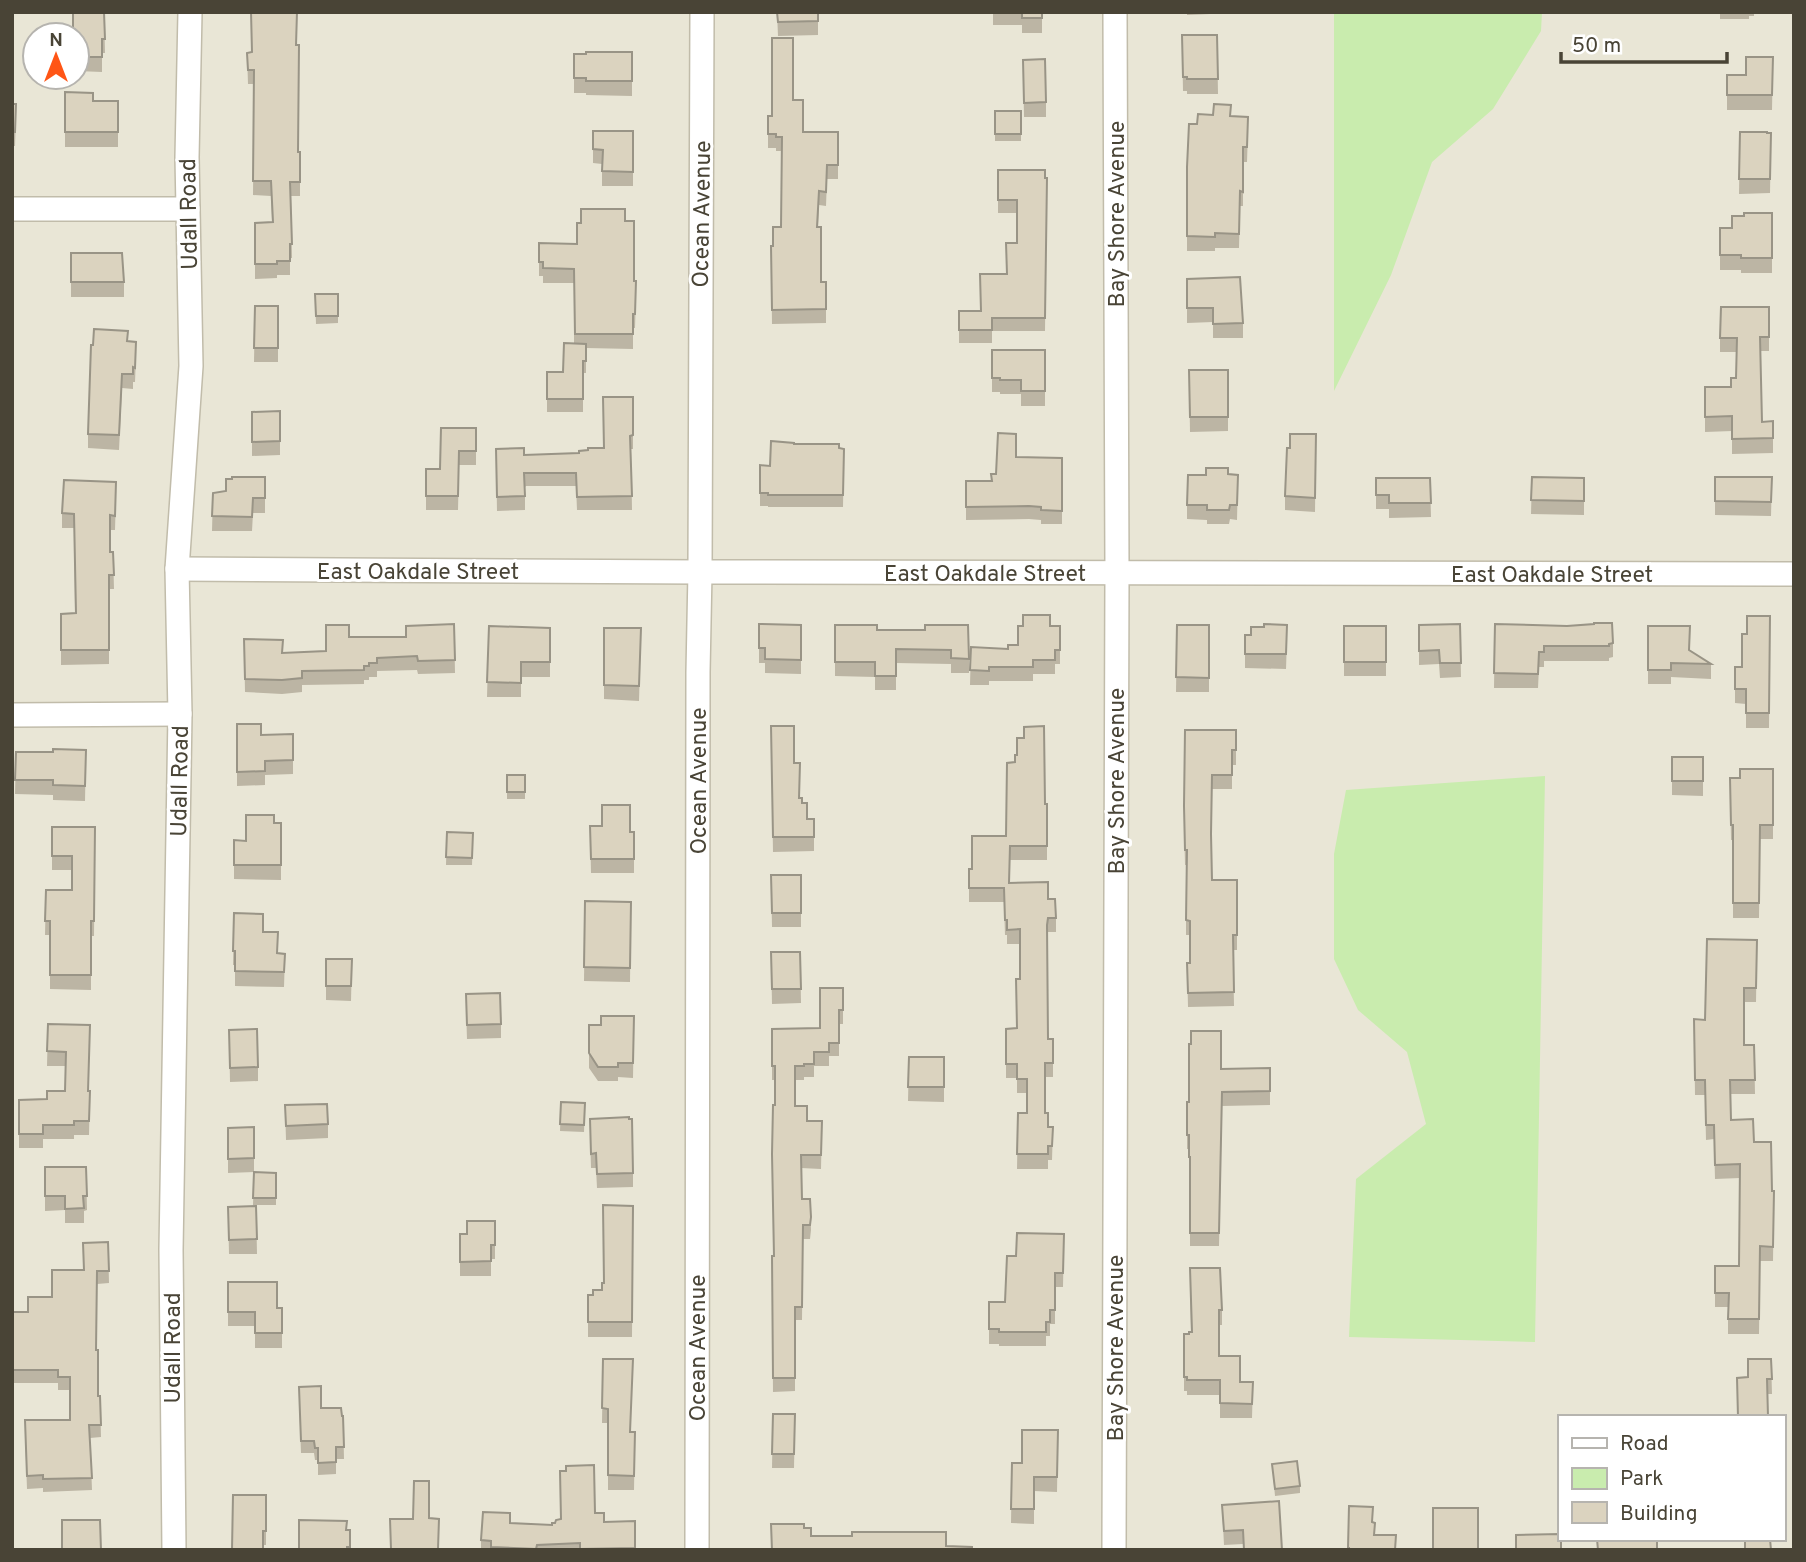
<svg xmlns="http://www.w3.org/2000/svg" width="1806" height="1562" font-family="Overpass,sans-serif">
<style>
.residential{fill:#e9e6d6;fill-rule:evenodd}
.green{fill:#c9ecae}
.lines{fill:none;stroke-linecap:round;stroke-linejoin:round}
.minor-casing{stroke:#c1bcaa;stroke-width:26}
.minor{stroke:#fff;stroke-width:23}
.wall{fill:#bcb5a4}
.building{fill:#dbd3bf;stroke:#999486;stroke-width:2}
.labels{text-anchor:middle;stroke-width:6;stroke-linejoin:round;paint-order:stroke}
.street-label{font-size:23px;fill:#494436;stroke:#fff}
</style>
<rect width="100%" height="100%" fill="#f5f3e8"/>
<!-- residential -->
<path class="residential" d="M 12,12 L 1794,12 L 1794,1550 L 12,1550 ZM 35,35 L 77,35 L 77,77 L 35,77 ZM 1559,1417 L 1783,1417 L 1783,1539 L 1559,1539 Z"/>
<!-- green -->
<g class="green">
<path d="M 1334,12 L 1542,12 L 1541,31 L 1493,109 L 1432,162 L 1391,275 L 1334,391 Z"/>
<path d="M 1545,776 L 1535,1342 L 1349,1337 L 1356,1179 L 1426,1124 L 1407,1052 L 1358,1010 L 1334,959 L 1334,854 L 1346,790 Z"/>
</g>
<g class="lines">
<!-- minor casing -->
<g class="minor-casing">
<g id="minor">
<path d="M 12,209 L 188,209"/>
<path d="M 177,569 L 700,572 L 1794,574"/>
<path d="M 12,715 L 180,714"/>
<path d="M 174,1550 L 171,1250 L 180,714 L 177,569 L 191,366 L 187,157 L 190,12"/>
<path d="M 697,1550 L 698,672 L 700,572 L 702,12"/>
<path d="M 1114,1550 L 1117,573 L 1115,12"/>
</g>
</g>
<!-- minor -->
<use href="#minor" class="minor"/>
</g>
<!-- wall -->
<g class="wall">
<path d="M 104,12 L 105,53 L 102,53 L 102,72 L 77,71 L 77,35 Z"/>
<path d="M 251,12 L 296,45 L 298,152 L 300,152 L 300,196 L 291,196 L 292,258 L 290,258 L 290,275 L 277,275 L 277,278 L 255,279 L 255,223 L 272,222 L 271,196 L 253,195 L 254,84 L 248,84 L 247,53 L 252,52 Z"/>
<path d="M 777,12 L 818,12 L 818,35 L 778,36 Z"/>
<path d="M 993,12 L 1042,12 L 1042,33 L 1022,33 L 1022,25 L 993,25 Z"/>
<path d="M 1187,12 L 1210,12 L 1210,14 L 1187,15 Z"/>
<path d="M 1711,12 L 1754,12 L 1754,16 L 1749,16 L 1749,19 L 1720,19 L 1720,14 L 1711,14 Z"/>
<path d="M 1182,35 L 1217,35 L 1218,94 L 1187,94 L 1187,91 L 1183,91 Z"/>
<path d="M 632,52 L 632,96 L 586,95 L 586,93 L 574,93 L 574,54 Z"/>
<path d="M 1773,57 L 1772,110 L 1727,110 L 1727,75 L 1746,75 Z"/>
<path d="M 1023,60 L 1046,102 L 1046,117 L 1024,117 Z"/>
<path d="M 65,92 L 93,101 L 118,101 L 118,147 L 65,147 Z"/>
<path d="M 793,100 L 803,132 L 838,132 L 838,179 L 827,179 L 826,206 L 819,205 L 818,227 L 821,282 L 826,282 L 826,323 L 772,324 L 771,246 L 773,246 L 781,227 L 782,151 L 776,151 L 776,148 L 768,148 L 768,116 L 772,116 Z"/>
<path d="M 12,104 L 16,118 L 15,146 L 12,146 Z"/>
<rect x="995" y="111" width="26" height="30"/>
<path d="M 1231,116 L 1248,131 L 1247,162 L 1243,162 L 1243,206 L 1240,206 L 1239,248 L 1215,248 L 1215,251 L 1187,251 L 1187,167 L 1197,124 Z"/>
<path d="M 593,131 L 633,131 L 633,186 L 602,186 L 602,164 L 593,163 Z"/>
<path d="M 1740,132 L 1771,133 L 1770,193 L 1739,194 Z"/>
<path d="M 998,170 L 1047,178 L 1045,331 L 992,331 L 992,343 L 959,343 L 959,311 L 980,311 L 1006,274 L 1017,243 L 1017,213 L 998,213 Z"/>
<path d="M 1772,213 L 1772,273 L 1741,273 L 1741,270 L 1720,270 L 1720,228 L 1732,228 L 1744,216 Z"/>
<path d="M 625,221 L 636,296 L 635,328 L 633,328 L 633,349 L 586,348 L 586,373 L 583,373 L 583,412 L 547,412 L 547,372 L 563,372 L 574,344 L 574,283 L 543,283 L 543,276 L 539,276 L 539,243 L 577,244 L 581,223 Z"/>
<path d="M 71,253 L 124,282 L 124,297 L 71,297 Z"/>
<path d="M 1187,279 L 1243,323 L 1243,338 L 1213,338 L 1213,322 L 1187,323 Z"/>
<path d="M 315,294 L 338,294 L 338,323 L 316,324 Z"/>
<path d="M 255,306 L 278,306 L 278,362 L 254,362 Z"/>
<path d="M 1769,307 L 1769,351 L 1760,351 L 1762,422 L 1773,421 L 1773,453 L 1732,454 L 1732,431 L 1705,432 L 1705,387 L 1731,387 L 1736,378 L 1736,352 L 1720,352 L 1720,338 Z"/>
<path d="M 128,341 L 136,356 L 135,382 L 133,382 L 133,389 L 122,388 L 119,450 L 88,448 L 88,434 Z"/>
<path d="M 992,350 L 1045,350 L 1045,406 L 1021,406 L 1021,394 L 1000,394 L 1000,392 L 992,392 Z"/>
<path d="M 1189,370 L 1228,370 L 1228,431 L 1190,432 Z"/>
<path d="M 633,397 L 633,449 L 631,449 L 632,510 L 577,510 L 576,486 L 526,486 L 525,487 L 525,510 L 497,511 L 496,449 L 524,455 L 579,453 L 588,450 L 604,448 Z"/>
<path d="M 280,411 L 280,455 L 252,456 L 252,412 Z"/>
<path d="M 476,428 L 476,465 L 459,465 L 458,510 L 426,510 L 426,469 L 440,469 Z"/>
<path d="M 1316,434 L 1315,512 L 1285,510 L 1285,496 L 1290,448 Z"/>
<path d="M 794,444 L 844,449 L 843,507 L 768,507 L 768,506 L 760,506 L 760,465 L 770,466 Z"/>
<path d="M 1016,457 L 1062,458 L 1062,524 L 1041,524 L 1041,520 L 1029,519 L 966,520 L 966,481 L 991,481 L 996,474 Z"/>
<path d="M 1228,474 L 1238,475 L 1237,520 L 1230,519 L 1229,524 L 1207,524 L 1207,520 L 1187,519 L 1187,505 Z"/>
<path d="M 265,477 L 265,513 L 253,513 L 252,531 L 212,531 L 213,493 L 226,491 Z"/>
<path d="M 1532,477 L 1584,478 L 1584,515 L 1531,514 Z"/>
<path d="M 1715,477 L 1772,477 L 1771,516 L 1715,515 Z"/>
<path d="M 1376,478 L 1430,478 L 1431,517 L 1389,518 L 1389,509 L 1376,509 Z"/>
<path d="M 116,496 L 115,530 L 110,530 L 110,552 L 113,552 L 114,589 L 109,589 L 109,664 L 61,665 L 61,614 L 75,613 L 74,528 L 62,528 L 62,513 Z"/>
<path d="M 1770,616 L 1769,728 L 1746,728 L 1746,704 L 1735,703 L 1735,667 L 1742,667 L 1747,634 Z"/>
<path d="M 454,624 L 455,673 L 418,674 L 417,670 L 377,671 L 377,677 L 369,677 L 369,680 L 364,680 L 364,684 L 302,685 L 302,692 L 282,694 L 245,692 L 244,639 L 283,653 L 326,651 L 349,637 L 406,637 Z"/>
<path d="M 759,624 L 801,625 L 801,674 L 765,673 L 765,663 L 759,663 Z"/>
<path d="M 1460,624 L 1461,677 L 1440,678 L 1439,664 L 1419,665 L 1419,625 Z"/>
<path d="M 1495,624 L 1567,626 L 1594,624 L 1613,643 L 1613,657 L 1609,658 L 1609,661 L 1544,661 L 1544,667 L 1539,667 L 1538,688 L 1494,688 Z"/>
<path d="M 835,625 L 877,630 L 925,630 L 969,659 L 969,673 L 951,673 L 951,664 L 896,663 L 896,690 L 875,690 L 875,677 L 835,676 Z"/>
<path d="M 1177,625 L 1209,625 L 1209,692 L 1176,692 Z"/>
<path d="M 489,626 L 550,628 L 550,677 L 521,677 L 521,697 L 487,697 Z"/>
<path d="M 1050,626 L 1060,626 L 1060,664 L 1055,664 L 1055,674 L 1033,674 L 1033,681 L 989,681 L 989,685 L 970,685 L 971,647 L 1008,649 L 1018,645 Z"/>
<rect x="1344" y="626" width="42" height="50"/>
<path d="M 1648,626 L 1711,664 L 1711,679 L 1671,677 L 1671,684 L 1648,684 Z"/>
<path d="M 604,628 L 641,628 L 639,701 L 604,699 Z"/>
<path d="M 1287,639 L 1286,669 L 1245,668 L 1245,654 Z"/>
<path d="M 237,724 L 261,735 L 293,734 L 293,774 L 265,775 L 265,785 L 237,786 Z"/>
<path d="M 771,726 L 794,763 L 799,798 L 802,803 L 807,819 L 814,819 L 814,851 L 773,852 Z"/>
<path d="M 1236,730 L 1236,765 L 1232,765 L 1232,789 L 1212,789 L 1211,841 L 1212,880 L 1237,880 L 1237,950 L 1233,950 L 1234,1006 L 1188,1007 L 1187,963 L 1190,963 L 1190,935 L 1186,935 L 1186,865 L 1185,865 L 1184,821 Z"/>
<path d="M 86,750 L 85,801 L 53,800 L 53,795 L 15,794 L 16,752 L 53,752 Z"/>
<path d="M 1672,757 L 1703,757 L 1703,796 L 1672,795 Z"/>
<path d="M 1015,762 L 1045,804 L 1047,804 L 1047,860 L 1010,860 L 1009,883 L 1048,899 L 1056,918 L 1056,932 L 1048,932 L 1047,938 L 1048,1039 L 1053,1039 L 1053,1077 L 1045,1077 L 1045,1113 L 1048,1127 L 1053,1127 L 1052,1160 L 1048,1160 L 1048,1169 L 1017,1169 L 1018,1113 L 1027,1113 L 1027,1093 L 1017,1093 L 1017,1078 L 1006,1078 L 1006,1064 L 1017,1028 L 1020,979 L 1020,944 L 1007,944 L 1007,935 L 1005,935 L 1004,902 L 969,902 L 969,869 L 972,869 L 1006,836 Z"/>
<path d="M 1773,769 L 1773,839 L 1760,839 L 1759,918 L 1733,918 L 1733,840 L 1731,840 L 1730,778 L 1740,778 Z"/>
<rect x="507" y="775" width="18" height="24"/>
<path d="M 274,823 L 281,823 L 281,880 L 234,879 L 234,840 L 246,841 Z"/>
<path d="M 590,826 L 634,832 L 634,873 L 591,873 Z"/>
<path d="M 52,827 L 95,827 L 94,936 L 91,936 L 91,990 L 50,989 L 50,935 L 45,935 L 46,890 L 72,890 L 72,870 L 52,870 Z"/>
<path d="M 447,832 L 473,833 L 472,865 L 446,865 Z"/>
<path d="M 771,875 L 801,875 L 801,927 L 772,927 Z"/>
<path d="M 585,901 L 631,902 L 630,982 L 584,981 Z"/>
<path d="M 234,913 L 263,932 L 278,953 L 285,954 L 284,987 L 235,986 L 235,965 L 233,965 Z"/>
<path d="M 1757,940 L 1756,1002 L 1744,1002 L 1744,1045 L 1754,1045 L 1755,1094 L 1731,1094 L 1731,1120 L 1754,1142 L 1772,1191 L 1774,1191 L 1773,1261 L 1760,1261 L 1759,1334 L 1728,1334 L 1728,1307 L 1715,1307 L 1715,1266 L 1739,1266 L 1740,1178 L 1715,1179 L 1714,1139 L 1706,1140 L 1705,1095 L 1695,1095 L 1694,1019 L 1705,1020 Z"/>
<path d="M 771,952 L 800,952 L 801,1003 L 772,1004 Z"/>
<path d="M 326,959 L 352,959 L 351,1001 L 326,1000 Z"/>
<path d="M 843,988 L 843,1024 L 839,1024 L 839,1056 L 829,1056 L 829,1066 L 814,1066 L 814,1077 L 804,1077 L 804,1080 L 795,1080 L 795,1106 L 807,1121 L 822,1121 L 821,1169 L 801,1168 L 802,1199 L 810,1199 L 811,1230 L 810,1239 L 803,1239 L 802,1320 L 795,1320 L 795,1391 L 773,1392 L 772,1256 L 774,1256 L 775,1080 L 772,1080 L 772,1029 L 820,1028 Z"/>
<path d="M 466,1009 L 501,1024 L 501,1038 L 467,1039 Z"/>
<path d="M 634,1016 L 633,1078 L 618,1077 L 618,1081 L 598,1081 L 589,1068 L 589,1025 L 601,1025 Z"/>
<path d="M 48,1024 L 90,1039 L 88,1091 L 90,1091 L 89,1135 L 74,1135 L 74,1139 L 43,1139 L 43,1148 L 19,1148 L 19,1100 L 47,1099 L 65,1091 L 66,1066 L 47,1066 Z"/>
<path d="M 229,1030 L 258,1067 L 258,1081 L 230,1082 Z"/>
<path d="M 909,1057 L 944,1057 L 944,1102 L 908,1101 Z"/>
<path d="M 1270,1068 L 1270,1105 L 1222,1106 L 1219,1246 L 1190,1246 L 1190,1171 L 1189,1171 L 1189,1149 L 1187,1149 L 1187,1102 L 1189,1102 L 1221,1069 Z"/>
<path d="M 561,1102 L 585,1103 L 584,1132 L 560,1131 Z"/>
<path d="M 285,1105 L 328,1124 L 328,1138 L 286,1140 Z"/>
<path d="M 254,1127 L 254,1172 L 276,1173 L 276,1205 L 253,1205 L 254,1172 L 228,1173 L 228,1128 Z"/>
<path d="M 590,1133 L 633,1145 L 633,1187 L 597,1188 L 596,1168 L 591,1168 Z"/>
<path d="M 45,1167 L 86,1167 L 87,1210 L 84,1211 L 84,1223 L 65,1223 L 65,1210 L 45,1211 Z"/>
<path d="M 256,1206 L 257,1254 L 229,1254 L 228,1207 Z"/>
<path d="M 633,1206 L 632,1337 L 588,1337 L 588,1295 L 593,1295 L 602,1290 Z"/>
<path d="M 495,1221 L 495,1259 L 491,1259 L 491,1276 L 460,1276 L 460,1234 L 467,1234 Z"/>
<path d="M 1064,1234 L 1063,1287 L 1055,1287 L 1055,1324 L 1050,1324 L 1050,1336 L 1046,1336 L 1046,1346 L 999,1346 L 999,1344 L 989,1344 L 989,1302 L 1005,1302 L 1016,1256 Z"/>
<path d="M 108,1242 L 109,1283 L 97,1284 L 96,1350 L 98,1396 L 100,1396 L 101,1437 L 90,1438 L 92,1490 L 43,1492 L 43,1488 L 27,1489 L 25,1433 L 70,1420 L 70,1390 L 58,1390 L 58,1383 L 12,1383 L 12,1312 L 28,1312 L 52,1297 L 83,1270 Z"/>
<path d="M 228,1282 L 277,1308 L 282,1308 L 282,1348 L 255,1348 L 255,1326 L 228,1326 Z"/>
<path d="M 1190,1283 L 1222,1310 L 1222,1325 L 1219,1325 L 1219,1356 L 1240,1382 L 1253,1382 L 1252,1418 L 1220,1418 L 1220,1395 L 1187,1395 L 1187,1391 L 1184,1391 L 1184,1334 L 1189,1334 L 1191,1332 Z"/>
<path d="M 603,1359 L 631,1432 L 635,1432 L 634,1490 L 608,1490 L 608,1423 L 602,1423 Z"/>
<path d="M 1771,1359 L 1772,1394 L 1767,1394 L 1748,1377 Z"/>
<path d="M 299,1399 L 343,1416 L 344,1459 L 336,1459 L 336,1474 L 318,1475 L 318,1460 L 315,1460 L 314,1453 L 301,1453 Z"/>
<path d="M 773,1414 L 795,1414 L 794,1468 L 772,1468 Z"/>
<path d="M 1058,1430 L 1057,1492 L 1034,1491 L 1034,1524 L 1011,1523 L 1012,1463 L 1022,1463 Z"/>
<path d="M 1272,1464 L 1300,1486 L 1300,1493 L 1275,1496 Z"/>
<path d="M 233,1495 L 266,1495 L 266,1545 L 263,1545 Z"/>
<path d="M 1222,1505 L 1282,1550 L 1243,1550 L 1243,1544 L 1224,1545 Z"/>
<path d="M 595,1513 L 604,1522 L 635,1521 L 635,1550 L 481,1550 L 481,1540 L 510,1523 L 552,1525 L 561,1519 Z"/>
</g>
<!-- building -->
<g class="building">
<path d="M 73,12 L 104,12 L 105,39 L 102,39 L 102,57 L 77,57 L 77,35 L 73,35 Z"/>
<path d="M 251,12 L 297,12 L 296,45 L 299,45 L 298,152 L 300,152 L 300,182 L 290,182 L 292,244 L 290,244 L 290,261 L 277,261 L 277,264 L 255,264 L 255,223 L 273,222 L 271,181 L 253,181 L 254,70 L 248,70 L 247,53 L 252,52 Z"/>
<path d="M 777,12 L 818,12 L 818,21 L 778,22 Z"/>
<rect x="1022" y="12" width="20" height="6"/>
<path d="M 1182,35 L 1217,35 L 1218,79 L 1187,79 L 1187,77 L 1183,77 Z"/>
<path d="M 772,38 L 793,38 L 793,100 L 803,100 L 803,132 L 838,132 L 838,165 L 827,165 L 826,192 L 819,191 L 817,227 L 821,227 L 821,282 L 826,282 L 826,309 L 772,310 L 771,246 L 773,246 L 773,227 L 781,227 L 782,137 L 776,137 L 776,134 L 768,134 L 768,116 L 772,116 Z"/>
<path d="M 586,52 L 632,52 L 632,81 L 586,81 L 586,78 L 574,78 L 574,54 L 586,54 Z"/>
<path d="M 1746,57 L 1773,57 L 1772,95 L 1727,95 L 1727,75 L 1746,75 Z"/>
<path d="M 1045,59 L 1046,102 L 1024,103 L 1023,60 Z"/>
<path d="M 65,92 L 93,93 L 93,101 L 118,101 L 118,132 L 65,132 Z"/>
<path d="M 12,104 L 16,104 L 15,132 L 12,132 Z"/>
<path d="M 1214,104 L 1231,105 L 1230,116 L 1248,117 L 1247,147 L 1243,147 L 1243,192 L 1240,191 L 1239,234 L 1215,233 L 1215,237 L 1187,236 L 1187,167 L 1189,124 L 1197,124 L 1198,114 L 1213,115 Z"/>
<rect x="995" y="111" width="26" height="23"/>
<path d="M 593,131 L 633,131 L 633,172 L 602,171 L 603,150 L 593,149 Z"/>
<path d="M 1740,132 L 1767,132 L 1767,133 L 1771,133 L 1770,179 L 1739,179 Z"/>
<path d="M 998,170 L 1045,170 L 1045,178 L 1047,178 L 1045,318 L 992,318 L 992,330 L 959,330 L 959,311 L 981,311 L 980,274 L 1007,274 L 1006,243 L 1017,243 L 1017,200 L 998,200 Z"/>
<path d="M 581,209 L 625,209 L 625,221 L 634,221 L 634,281 L 636,281 L 635,314 L 633,314 L 633,334 L 575,334 L 574,269 L 543,268 L 543,262 L 539,262 L 539,243 L 577,244 L 577,223 L 581,223 Z"/>
<path d="M 1744,213 L 1772,213 L 1772,258 L 1741,258 L 1741,255 L 1720,255 L 1720,228 L 1732,228 L 1732,216 L 1744,216 Z"/>
<path d="M 71,253 L 122,253 L 124,282 L 71,282 Z"/>
<path d="M 1240,277 L 1243,323 L 1213,324 L 1213,308 L 1187,308 L 1187,279 Z"/>
<path d="M 315,294 L 338,294 L 338,316 L 316,316 Z"/>
<path d="M 255,306 L 278,306 L 278,348 L 254,348 Z"/>
<path d="M 1721,307 L 1769,307 L 1769,337 L 1760,337 L 1762,422 L 1773,421 L 1773,438 L 1732,439 L 1732,416 L 1705,417 L 1705,387 L 1731,387 L 1731,378 L 1736,378 L 1737,338 L 1720,338 Z"/>
<path d="M 94,329 L 128,331 L 127,341 L 136,342 L 135,368 L 133,367 L 133,374 L 122,374 L 119,435 L 88,434 L 91,345 L 93,345 Z"/>
<path d="M 564,343 L 586,344 L 586,361 L 583,361 L 583,399 L 547,399 L 547,372 L 563,372 Z"/>
<path d="M 992,350 L 1045,350 L 1045,391 L 1021,391 L 1021,380 L 1000,380 L 1000,378 L 992,378 Z"/>
<path d="M 1189,370 L 1228,370 L 1228,417 L 1190,417 Z"/>
<path d="M 603,397 L 633,397 L 633,435 L 630,436 L 632,496 L 577,497 L 576,473 L 524,473 L 525,496 L 497,497 L 496,449 L 524,448 L 524,455 L 579,453 L 579,451 L 588,450 L 588,448 L 604,448 Z"/>
<path d="M 280,411 L 280,441 L 252,442 L 252,412 Z"/>
<path d="M 441,428 L 476,428 L 476,451 L 459,451 L 458,496 L 426,496 L 426,469 L 440,469 Z"/>
<path d="M 998,433 L 1016,434 L 1016,457 L 1062,458 L 1062,511 L 1041,510 L 1041,507 L 1029,506 L 966,507 L 966,481 L 992,481 L 991,474 L 996,474 Z"/>
<path d="M 1290,434 L 1316,434 L 1315,498 L 1285,496 L 1287,448 L 1290,448 Z"/>
<path d="M 771,441 L 794,443 L 794,444 L 839,444 L 839,448 L 844,449 L 843,495 L 768,495 L 768,493 L 760,493 L 760,465 L 770,466 Z"/>
<path d="M 1206,468 L 1228,468 L 1228,474 L 1238,475 L 1237,505 L 1230,505 L 1229,510 L 1207,510 L 1207,505 L 1187,505 L 1188,475 L 1206,475 Z"/>
<path d="M 232,477 L 265,477 L 265,498 L 253,498 L 252,517 L 212,516 L 213,493 L 226,491 L 226,479 L 232,479 Z"/>
<path d="M 1532,477 L 1584,478 L 1584,501 L 1531,500 Z"/>
<path d="M 1715,477 L 1772,477 L 1771,502 L 1715,501 Z"/>
<path d="M 1376,478 L 1430,478 L 1431,503 L 1389,503 L 1389,495 L 1376,495 Z"/>
<path d="M 64,480 L 116,482 L 115,516 L 110,515 L 110,552 L 113,552 L 114,575 L 109,575 L 109,650 L 61,650 L 61,614 L 76,613 L 74,514 L 62,513 Z"/>
<path d="M 1023,615 L 1050,615 L 1050,626 L 1060,626 L 1060,650 L 1055,650 L 1055,660 L 1033,660 L 1033,667 L 989,667 L 989,671 L 970,670 L 971,647 L 1008,649 L 1008,645 L 1018,645 L 1018,626 L 1023,626 Z"/>
<path d="M 1747,616 L 1770,616 L 1769,713 L 1746,713 L 1746,689 L 1735,689 L 1735,667 L 1742,667 L 1742,634 L 1747,634 Z"/>
<path d="M 1594,623 L 1612,623 L 1613,643 L 1609,644 L 1609,646 L 1544,646 L 1544,652 L 1539,652 L 1538,674 L 1494,673 L 1495,624 L 1567,626 L 1594,624 Z"/>
<path d="M 454,624 L 455,660 L 418,661 L 417,656 L 377,658 L 377,663 L 369,663 L 369,666 L 364,666 L 364,670 L 302,671 L 302,678 L 282,680 L 245,679 L 244,639 L 283,640 L 282,653 L 326,651 L 326,625 L 349,625 L 349,637 L 406,637 L 406,626 Z"/>
<path d="M 759,624 L 801,625 L 801,660 L 765,659 L 765,648 L 759,648 Z"/>
<path d="M 1264,624 L 1287,625 L 1286,654 L 1245,654 L 1245,635 L 1251,635 L 1251,627 L 1264,627 Z"/>
<path d="M 1460,624 L 1461,663 L 1440,663 L 1439,650 L 1419,651 L 1419,625 Z"/>
<path d="M 835,625 L 877,625 L 877,630 L 925,630 L 925,625 L 968,625 L 969,659 L 951,658 L 951,650 L 896,649 L 896,676 L 875,676 L 875,662 L 835,662 Z"/>
<path d="M 1177,625 L 1209,625 L 1209,678 L 1176,677 Z"/>
<path d="M 489,626 L 550,628 L 550,662 L 521,662 L 521,683 L 487,682 Z"/>
<rect x="1344" y="626" width="42" height="36"/>
<path d="M 1648,626 L 1690,626 L 1689,650 L 1711,664 L 1671,663 L 1671,670 L 1648,670 Z"/>
<path d="M 604,628 L 641,628 L 639,686 L 604,685 Z"/>
<path d="M 237,724 L 261,724 L 261,735 L 293,734 L 293,760 L 265,761 L 265,771 L 237,772 Z"/>
<path d="M 771,726 L 794,726 L 794,763 L 800,763 L 799,798 L 802,798 L 802,803 L 807,803 L 807,819 L 814,819 L 814,837 L 773,837 Z"/>
<path d="M 1044,726 L 1045,804 L 1047,804 L 1047,846 L 1010,846 L 1009,883 L 1048,882 L 1048,899 L 1055,899 L 1056,918 L 1048,918 L 1047,925 L 1048,1039 L 1053,1039 L 1053,1063 L 1045,1063 L 1045,1113 L 1048,1113 L 1048,1127 L 1053,1127 L 1052,1146 L 1048,1146 L 1048,1154 L 1017,1154 L 1018,1113 L 1027,1113 L 1027,1079 L 1017,1079 L 1017,1064 L 1006,1064 L 1006,1029 L 1017,1028 L 1016,979 L 1020,979 L 1020,929 L 1007,930 L 1007,920 L 1005,920 L 1004,888 L 969,888 L 969,869 L 972,869 L 972,836 L 1006,836 L 1007,763 L 1015,762 L 1015,755 L 1017,755 L 1017,738 L 1024,738 L 1024,727 Z"/>
<path d="M 1185,730 L 1236,730 L 1236,750 L 1232,750 L 1232,775 L 1212,775 L 1211,834 L 1212,880 L 1237,880 L 1237,935 L 1233,935 L 1234,992 L 1188,993 L 1187,963 L 1190,963 L 1190,921 L 1186,920 L 1187,850 L 1185,850 L 1184,806 Z"/>
<path d="M 53,749 L 86,750 L 85,786 L 53,785 L 53,780 L 15,780 L 16,752 L 53,752 Z"/>
<rect x="1672" y="757" width="31" height="24"/>
<path d="M 1740,769 L 1773,769 L 1773,825 L 1760,825 L 1759,903 L 1733,903 L 1733,825 L 1731,825 L 1730,778 L 1740,778 Z"/>
<rect x="507" y="775" width="18" height="17"/>
<path d="M 602,805 L 630,805 L 630,832 L 634,832 L 634,859 L 591,859 L 590,826 L 602,826 Z"/>
<path d="M 246,815 L 274,815 L 274,823 L 281,823 L 281,865 L 234,865 L 234,840 L 246,841 Z"/>
<path d="M 52,827 L 95,827 L 94,921 L 91,921 L 91,975 L 50,975 L 50,921 L 45,921 L 46,890 L 72,890 L 72,856 L 52,856 Z"/>
<path d="M 447,832 L 473,833 L 472,858 L 446,857 Z"/>
<path d="M 771,875 L 801,875 L 801,913 L 772,913 Z"/>
<path d="M 585,901 L 631,902 L 630,968 L 584,967 Z"/>
<path d="M 234,913 L 263,914 L 263,932 L 278,932 L 277,953 L 285,954 L 284,972 L 235,971 L 235,951 L 233,951 Z"/>
<path d="M 1707,939 L 1757,940 L 1756,988 L 1744,988 L 1744,1045 L 1754,1045 L 1755,1080 L 1730,1080 L 1731,1120 L 1753,1119 L 1754,1142 L 1771,1142 L 1772,1191 L 1774,1191 L 1773,1247 L 1760,1246 L 1759,1319 L 1728,1319 L 1729,1293 L 1715,1293 L 1715,1266 L 1739,1266 L 1740,1164 L 1715,1165 L 1714,1125 L 1706,1125 L 1705,1080 L 1695,1080 L 1694,1019 L 1705,1020 Z"/>
<path d="M 771,952 L 800,952 L 801,989 L 772,989 Z"/>
<path d="M 326,959 L 352,959 L 351,986 L 326,986 Z"/>
<path d="M 820,988 L 843,988 L 843,1010 L 839,1010 L 839,1043 L 829,1043 L 829,1052 L 814,1052 L 814,1064 L 804,1064 L 804,1066 L 795,1066 L 795,1106 L 807,1106 L 807,1121 L 822,1121 L 821,1155 L 801,1155 L 802,1199 L 810,1199 L 811,1217 L 810,1225 L 803,1225 L 802,1307 L 795,1307 L 795,1378 L 773,1378 L 772,1256 L 774,1256 L 772,1154 L 773,1105 L 775,1105 L 775,1066 L 772,1066 L 772,1029 L 820,1028 Z"/>
<path d="M 500,993 L 501,1024 L 467,1025 L 466,994 Z"/>
<path d="M 601,1016 L 634,1016 L 633,1063 L 618,1063 L 618,1067 L 598,1067 L 589,1053 L 589,1025 L 601,1025 Z"/>
<path d="M 48,1024 L 90,1025 L 88,1091 L 90,1091 L 89,1121 L 74,1121 L 74,1125 L 43,1125 L 43,1134 L 19,1134 L 19,1100 L 47,1099 L 47,1091 L 65,1091 L 66,1052 L 47,1051 Z"/>
<path d="M 257,1029 L 258,1067 L 230,1068 L 229,1030 Z"/>
<path d="M 1191,1031 L 1221,1031 L 1221,1069 L 1270,1068 L 1270,1091 L 1222,1092 L 1219,1233 L 1190,1233 L 1190,1157 L 1189,1157 L 1189,1135 L 1187,1135 L 1187,1102 L 1189,1102 L 1189,1044 L 1191,1044 Z"/>
<path d="M 909,1057 L 944,1057 L 944,1087 L 908,1087 Z"/>
<path d="M 561,1102 L 585,1103 L 584,1125 L 560,1124 Z"/>
<path d="M 327,1104 L 328,1124 L 286,1126 L 285,1105 Z"/>
<path d="M 629,1117 L 629,1119 L 632,1119 L 633,1173 L 597,1174 L 596,1153 L 591,1154 L 590,1119 Z"/>
<path d="M 254,1127 L 254,1158 L 228,1159 L 228,1128 Z"/>
<path d="M 45,1167 L 86,1167 L 87,1196 L 83,1196 L 84,1208 L 65,1209 L 65,1196 L 45,1196 Z"/>
<path d="M 254,1172 L 276,1173 L 276,1198 L 253,1198 Z"/>
<path d="M 603,1205 L 633,1206 L 632,1322 L 588,1322 L 588,1295 L 593,1295 L 593,1290 L 602,1290 L 602,1283 L 604,1283 Z"/>
<path d="M 256,1206 L 257,1239 L 229,1240 L 228,1207 Z"/>
<path d="M 467,1221 L 495,1221 L 495,1245 L 491,1245 L 491,1261 L 460,1262 L 460,1234 L 467,1234 Z"/>
<path d="M 1017,1233 L 1064,1234 L 1063,1273 L 1055,1273 L 1055,1310 L 1050,1310 L 1050,1322 L 1046,1322 L 1046,1332 L 999,1332 L 999,1329 L 989,1329 L 989,1302 L 1005,1302 L 1007,1256 L 1016,1256 Z"/>
<path d="M 108,1242 L 109,1271 L 97,1271 L 96,1350 L 98,1350 L 98,1396 L 100,1396 L 101,1425 L 89,1425 L 92,1478 L 43,1479 L 43,1475 L 27,1476 L 25,1420 L 70,1420 L 70,1377 L 58,1377 L 58,1370 L 12,1370 L 12,1312 L 28,1312 L 28,1297 L 52,1297 L 52,1270 L 84,1270 L 83,1243 Z"/>
<path d="M 1190,1268 L 1220,1268 L 1222,1310 L 1219,1310 L 1219,1356 L 1240,1356 L 1240,1382 L 1253,1382 L 1252,1404 L 1220,1403 L 1220,1380 L 1187,1380 L 1187,1377 L 1184,1377 L 1184,1334 L 1189,1334 L 1189,1332 L 1192,1332 Z"/>
<path d="M 228,1282 L 277,1282 L 277,1308 L 282,1308 L 282,1333 L 255,1333 L 255,1312 L 228,1312 Z"/>
<path d="M 603,1359 L 633,1359 L 630,1432 L 635,1432 L 634,1476 L 608,1475 L 608,1409 L 602,1408 Z"/>
<path d="M 1748,1359 L 1771,1359 L 1772,1379 L 1767,1379 L 1768,1416 L 1738,1417 L 1737,1378 L 1748,1377 Z"/>
<path d="M 321,1386 L 321,1408 L 341,1408 L 342,1416 L 343,1416 L 344,1447 L 336,1447 L 336,1462 L 318,1463 L 318,1448 L 315,1448 L 314,1441 L 301,1441 L 299,1387 Z"/>
<path d="M 773,1414 L 795,1414 L 794,1454 L 772,1454 Z"/>
<path d="M 1022,1430 L 1058,1430 L 1057,1477 L 1034,1477 L 1034,1509 L 1011,1509 L 1012,1463 L 1022,1463 Z"/>
<path d="M 1297,1461 L 1300,1486 L 1275,1489 L 1272,1464 Z"/>
<path d="M 594,1465 L 595,1513 L 604,1513 L 604,1522 L 635,1521 L 635,1548 L 580,1549 L 580,1543 L 537,1545 L 536,1549 L 491,1547 L 491,1541 L 481,1540 L 483,1512 L 510,1513 L 510,1523 L 552,1525 L 552,1523 L 555,1523 L 556,1520 L 561,1519 L 560,1471 L 566,1471 L 566,1466 Z"/>
<path d="M 414,1481 L 429,1481 L 429,1518 L 439,1519 L 438,1549 L 391,1549 L 390,1519 L 413,1519 Z"/>
<path d="M 233,1495 L 266,1495 L 266,1531 L 263,1531 L 263,1550 L 232,1550 Z"/>
<path d="M 1279,1501 L 1282,1550 L 1244,1550 L 1243,1530 L 1224,1531 L 1222,1505 Z"/>
<path d="M 1349,1506 L 1373,1507 L 1372,1522 L 1375,1523 L 1374,1535 L 1396,1535 L 1395,1550 L 1349,1550 L 1349,1548 L 1348,1548 Z"/>
<rect x="1433" y="1508" width="45" height="42"/>
<path d="M 62,1520 L 100,1520 L 101,1550 L 62,1550 Z"/>
<path d="M 299,1520 L 347,1521 L 346,1530 L 350,1530 L 350,1547 L 347,1547 L 347,1550 L 299,1550 Z"/>
<path d="M 771,1524 L 804,1524 L 804,1528 L 811,1528 L 811,1536 L 852,1536 L 852,1532 L 946,1532 L 946,1546 L 972,1547 L 972,1550 L 772,1550 Z"/>
<path d="M 1559,1534 L 1559,1539 L 1561,1539 L 1561,1550 L 1516,1550 L 1516,1535 Z"/>
<path d="M 1597,1539 L 1657,1539 L 1657,1550 L 1598,1550 Z"/>
<path d="M 1745,1539 L 1770,1539 L 1771,1550 L 1745,1550 Z"/>
</g>
<g class="labels">
<!-- street labels -->
<g class="street-label">
<text transform="translate(188 214) rotate(-91)" y="8">Udall Road</text>
<text transform="translate(701 214) rotate(-89)" y="8">Ocean Avenue</text>
<text transform="translate(1116 214) rotate(-90)" y="8">Bay Shore Avenue</text>
<text x="418" y="579">East Oakdale Street</text>
<text x="985" y="581">East Oakdale Street</text>
<text x="1552" y="582">East Oakdale Street</text>
<text transform="translate(179 781) rotate(-89)" y="8">Udall Road</text>
<text transform="translate(698 781) rotate(-90)" y="8">Ocean Avenue</text>
<text transform="translate(1116 781) rotate(-90)" y="8">Bay Shore Avenue</text>
<text transform="translate(172 1348) rotate(-90)" y="8">Udall Road</text>
<text transform="translate(697 1348) rotate(-90)" y="8">Ocean Avenue</text>
<text transform="translate(1115 1348) rotate(-90)" y="8">Bay Shore Avenue</text>
</g>
</g>
<!-- border -->
<rect width="1806" height="1562" fill="none" stroke="#494436" stroke-width="28"/>
<!-- legend -->
<rect x="1558" y="1415" width="228" height="126" fill="#ffffff" stroke="#b6b4af" stroke-width="2"/>
<rect x="1572" y="1438" width="35" height="10" fill="#ffffff" stroke="#b6b4af" stroke-width="2"/>
<text x="1620" y="1450" font-size="21" fill="#494436">Road</text>
<rect x="1572" y="1468" width="35" height="21" fill="#c9ecae" stroke="#b6b4af" stroke-width="2"/>
<text x="1620" y="1485" font-size="21" fill="#494436">Park</text>
<rect x="1572" y="1502" width="35" height="21" fill="#dbd3bf" stroke="#b6b4af" stroke-width="2"/>
<text x="1620" y="1520" font-size="21" fill="#494436">Building</text>
<!-- north arrow -->
<g transform="translate(56 56)"><circle r="33" fill="#ffffff" stroke="#b6b4af" stroke-width="2"/>
<path d="M0-5L12 26L0 18L-12 26Z" fill="#ff5515"/>
<text y="-10" font-size="19" font-weight="bold" text-anchor="middle" fill="#494436">N</text>
</g>
<!-- scale -->
<path d="M1561 52v10h166v-10" fill="none" stroke="#494436" stroke-width="3.5"/>
<text x="1572" y="52" font-size="21" fill="#494436" stroke="#ffffff" stroke-width="5" paint-order="stroke">50 m</text>
</svg>
